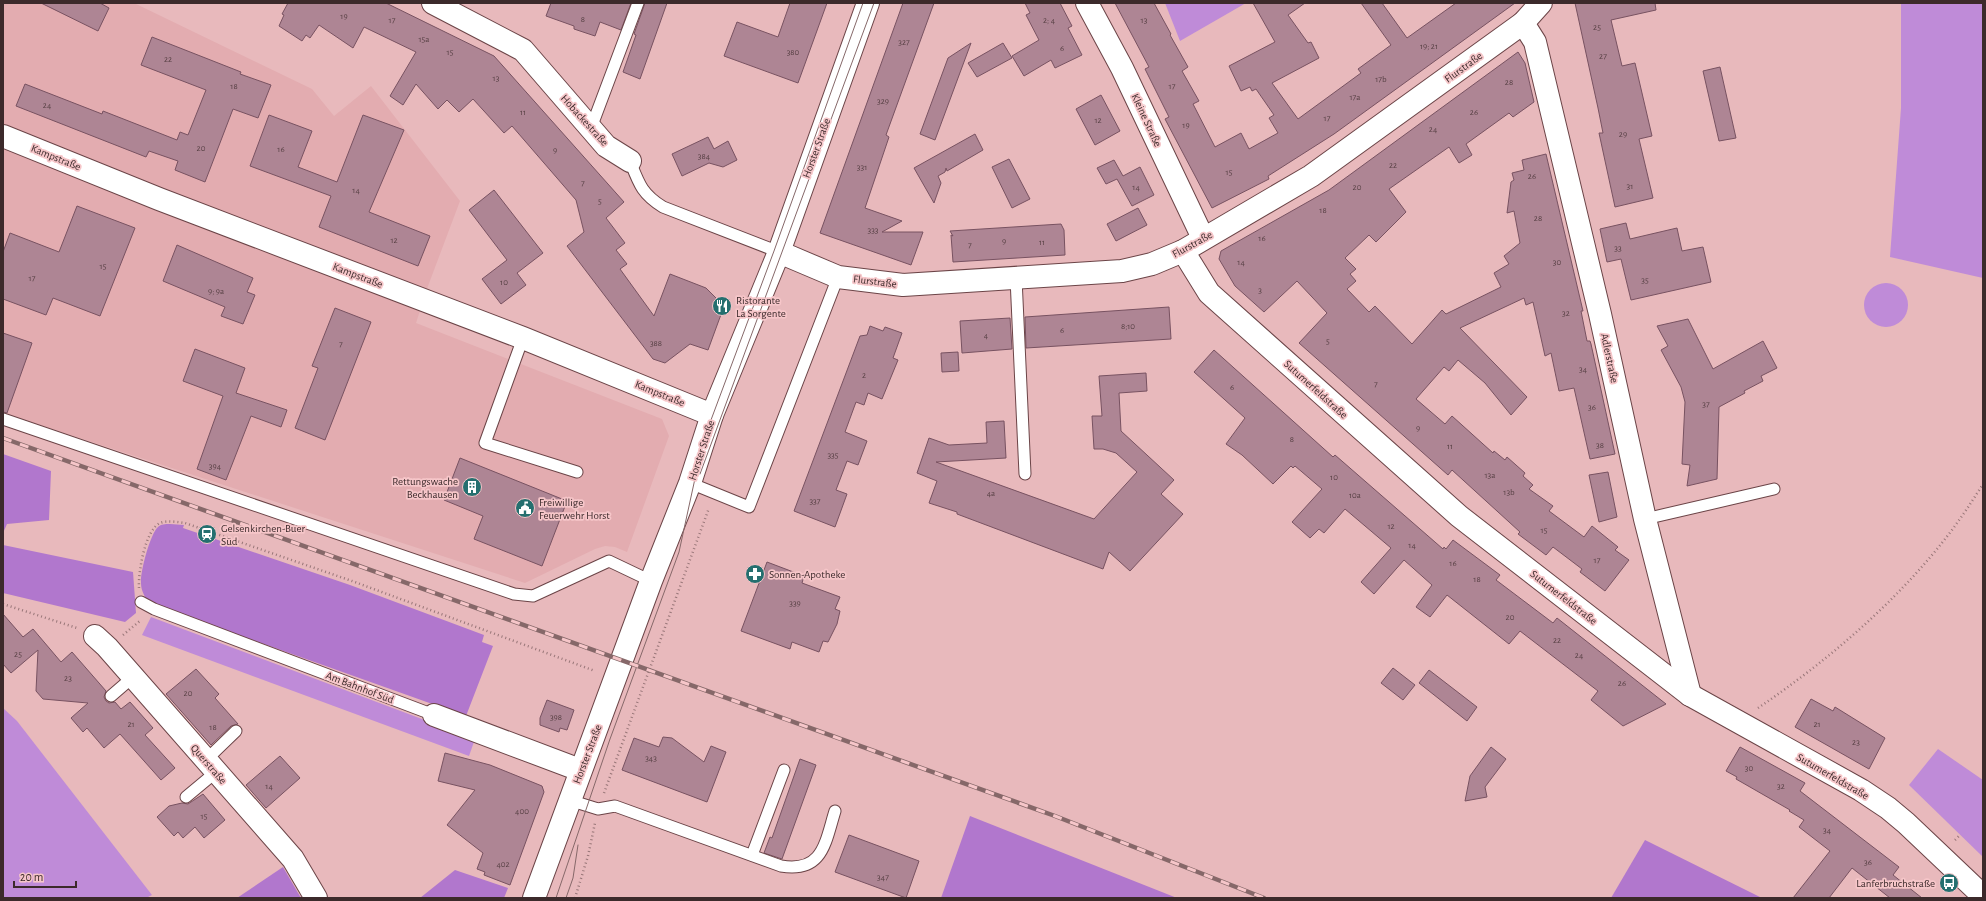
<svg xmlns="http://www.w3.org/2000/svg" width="1986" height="901" font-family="'Alegreya Sans',sans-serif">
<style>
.built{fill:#e3acb0}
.green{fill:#bf8bd8}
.forest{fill:#b177cd}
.building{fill:#ae8594;stroke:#785261}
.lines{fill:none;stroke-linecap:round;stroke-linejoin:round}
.service-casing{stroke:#6b4447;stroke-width:13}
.minor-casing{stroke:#6b4447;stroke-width:24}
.tertiary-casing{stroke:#6b4447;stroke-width:24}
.secondary-casing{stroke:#6b4447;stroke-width:24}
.path{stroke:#987678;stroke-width:2.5;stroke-dasharray:1 3;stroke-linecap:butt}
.service{stroke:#fff;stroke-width:11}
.minor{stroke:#fff;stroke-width:22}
.tertiary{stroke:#fff;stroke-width:22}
.secondary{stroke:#fff;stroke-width:22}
.tram{stroke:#866869;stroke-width:1}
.rail-casing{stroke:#866869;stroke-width:4.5}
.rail{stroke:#f6c6c9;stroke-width:3;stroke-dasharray:9;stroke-linecap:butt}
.labels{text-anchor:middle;stroke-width:3.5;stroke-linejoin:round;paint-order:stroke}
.number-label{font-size:9px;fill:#584145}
.street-label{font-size:11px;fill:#3c2a2b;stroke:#f6c6c9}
.poi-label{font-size:11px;fill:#3c2a2b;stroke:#f6c6c9;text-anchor:start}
</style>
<rect width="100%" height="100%" fill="#e8b9bc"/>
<!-- built -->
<path class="built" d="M 3,3 L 134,3 L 312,89 L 334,116 L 371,86 L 460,201 L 428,286 L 416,323 L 662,419 L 669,436 L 627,552 L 615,547 L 605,546 L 595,549 L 525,583 L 3,413 Z"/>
<!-- green -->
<g class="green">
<path d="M 1165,3 L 1246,3 L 1180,41 Z"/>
<path d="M 1901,3 L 1983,3 L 1983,278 L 1890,257 L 1901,108 Z"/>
<circle cx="1886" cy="305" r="22"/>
<path d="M 151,617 L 475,739 L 469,756 L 142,635 Z"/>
<path d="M 3,708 L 17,721 L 152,895 L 146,898 L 3,898 Z"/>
<path d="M 1938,749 L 1983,780 L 1983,857 L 1909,785 Z"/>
</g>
<!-- forest -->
<g class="forest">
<path d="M 3,454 L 51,471 L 49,520 L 7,524 L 3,533 Z"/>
<path d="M 170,524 L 184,525 L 183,528 L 350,585 L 484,635 L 482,642 L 493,646 L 466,716 L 149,603 C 145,597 141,591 141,583 C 140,573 150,534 158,527 C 161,524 165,524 170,524 Z"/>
<path d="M 3,545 L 133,572 L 136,613 L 125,622 L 3,593 Z"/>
<path d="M 970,816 L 1177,898 L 941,898 Z"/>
<path d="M 1645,840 L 1762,898 L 1611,898 Z"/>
<path d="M 283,867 L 301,898 L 237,898 Z"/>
<path d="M 455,870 L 508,888 L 504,898 L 420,898 Z"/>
</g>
<!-- building -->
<g class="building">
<path d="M 41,3 L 100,3 L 109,8 L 98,31 Z"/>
<path d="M 288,3 L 386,3 L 494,56 L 624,202 L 606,218 L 625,243 L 616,250 L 627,264 L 620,269 L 654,316 L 670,274 L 706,288 L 721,303 L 723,309 L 708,350 L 690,344 L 665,363 L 653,359 L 567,246 L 584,232 L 576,200 L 512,126 L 504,133 L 473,99 L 459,112 L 447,100 L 438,109 L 416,84 L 403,105 L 390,96 L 416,52 L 364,27 L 353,48 L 319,25 L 310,38 L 306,35 L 302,41 L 279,26 L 284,15 L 282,14 Z"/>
<path d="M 551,3 L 631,3 L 621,30 L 600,22 L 595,36 L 574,29 L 574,26 L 546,16 Z"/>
<path d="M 645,3 L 667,3 L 640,79 L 623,72 L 636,35 L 634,34 Z"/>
<path d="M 790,3 L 827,3 L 798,83 L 724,56 L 737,22 L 778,37 Z"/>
<path d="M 903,3 L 934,3 L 886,135 L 889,137 L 865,208 L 902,221 L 882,232 L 923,232 L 911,265 L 820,233 Z"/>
<path d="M 1025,3 L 1060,3 L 1072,26 L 1068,28 L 1082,55 L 1055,68 L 1051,60 L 1024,76 L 1012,56 L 1039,40 L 1026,15 L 1030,13 Z"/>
<path d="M 1115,3 L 1154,3 L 1171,34 L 1170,35 L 1188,67 L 1182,71 L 1199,101 L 1193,104 L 1215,147 L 1241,133 L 1249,149 L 1278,133 L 1269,118 L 1274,115 L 1256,89 L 1252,91 L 1250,87 L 1241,91 L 1229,66 L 1275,42 L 1253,3 L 1305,3 L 1288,15 L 1308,43 L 1311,42 L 1319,58 L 1272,83 L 1298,119 L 1361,73 L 1358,69 L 1391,45 L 1361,3 L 1382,3 L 1407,38 L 1456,3 L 1515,3 L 1334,134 L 1268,176 L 1269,179 L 1212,208 L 1165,119 L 1169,117 L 1145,69 L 1149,67 Z"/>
<path d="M 1575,3 L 1655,3 L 1656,10 L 1611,20 L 1622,66 L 1635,63 L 1652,136 L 1639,139 L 1653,198 L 1615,207 L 1599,133 L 1603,133 L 1598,108 Z"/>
<path d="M 152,37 L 241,72 L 240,74 L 271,85 L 258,118 L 233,109 L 205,182 L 175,170 L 178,161 L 149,151 L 146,157 L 16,106 L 25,84 L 102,114 L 103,111 L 177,140 L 180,132 L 188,135 L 206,90 L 141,65 Z"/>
<path d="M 971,43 L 935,140 L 920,134 L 948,58 Z"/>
<path d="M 1003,43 L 1012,58 L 977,77 L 968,63 Z"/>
<path d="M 1518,52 L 1525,63 L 1534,102 L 1513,117 L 1509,113 L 1466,144 L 1472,155 L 1459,163 L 1449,147 L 1389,189 L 1406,212 L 1376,242 L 1369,235 L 1345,258 L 1356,269 L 1350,274 L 1356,281 L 1347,289 L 1369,312 L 1375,306 L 1412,344 L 1442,310 L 1446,314 L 1501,287 L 1494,273 L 1509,264 L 1504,256 L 1520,243 L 1514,211 L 1507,213 L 1511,182 L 1514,180 L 1512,173 L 1524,170 L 1522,160 L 1546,154 L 1583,311 L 1581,311 L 1587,341 L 1590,341 L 1591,344 L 1615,454 L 1590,459 L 1574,388 L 1559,391 L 1551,353 L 1545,356 L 1533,302 L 1526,305 L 1524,298 L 1460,328 L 1527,397 L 1511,415 L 1485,383 L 1458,360 L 1449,371 L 1444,367 L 1416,399 L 1445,424 L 1452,416 L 1493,453 L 1494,451 L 1505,460 L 1507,457 L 1525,473 L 1523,476 L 1533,485 L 1529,489 L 1553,506 L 1549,511 L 1584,537 L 1592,526 L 1618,547 L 1615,550 L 1629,560 L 1605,591 L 1580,572 L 1582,569 L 1553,547 L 1546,555 L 1518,534 L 1520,532 L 1452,470 L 1448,475 L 1299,343 L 1327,313 L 1297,281 L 1264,312 L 1235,286 L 1219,259 L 1221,251 L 1329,190 Z"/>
<path d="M 1720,67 L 1736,138 L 1719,141 L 1703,71 Z"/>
<path d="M 1101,95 L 1120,131 L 1095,145 L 1076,109 Z"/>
<path d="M 269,115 L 312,131 L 298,167 L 337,182 L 363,115 L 404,130 L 369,212 L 430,236 L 418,266 L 319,227 L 331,196 L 250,166 Z"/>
<path d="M 975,134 L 983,150 L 947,171 L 946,168 L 945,172 L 938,176 L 941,183 L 934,203 L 914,168 Z"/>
<path d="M 708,137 L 714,149 L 728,141 L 737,160 L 723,167 L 709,163 L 682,176 L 672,154 Z"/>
<path d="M 1009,159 L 1030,199 L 1012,208 L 992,167 Z"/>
<path d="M 1114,160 L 1123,176 L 1140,167 L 1154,195 L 1132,206 L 1117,179 L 1106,184 L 1097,168 Z"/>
<path d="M 494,190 L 543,253 L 517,273 L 526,285 L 501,304 L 482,279 L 507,260 L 469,210 Z"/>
<path d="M 77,206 L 135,228 L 100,316 L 53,298 L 46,315 L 3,299 L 3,252 L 10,233 L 59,252 Z"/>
<path d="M 1138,208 L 1147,225 L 1116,241 L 1107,224 Z"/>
<path d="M 1626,223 L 1630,239 L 1677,228 L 1682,251 L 1703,247 L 1711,282 L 1631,300 L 1621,259 L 1607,262 L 1600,229 Z"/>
<path d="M 1061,224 L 1064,230 L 1065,255 L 953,262 L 951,235 L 953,236 L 950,231 Z"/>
<path d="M 177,245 L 253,278 L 247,292 L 255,295 L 243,324 L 221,316 L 225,307 L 163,281 Z"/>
<path d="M 1169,307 L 1171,339 L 1026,348 L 1025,317 Z"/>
<path d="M 335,308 L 371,322 L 325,440 L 295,428 L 318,368 L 312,366 Z"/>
<path d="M 1010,318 L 1012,349 L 962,353 L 960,321 Z"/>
<path d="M 1688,319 L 1713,369 L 1763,341 L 1777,368 L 1761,376 L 1763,381 L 1744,391 L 1745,393 L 1719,407 L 1717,479 L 1687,486 L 1690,465 L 1682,464 L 1685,402 L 1681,387 L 1661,350 L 1668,346 L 1657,326 Z"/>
<path d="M 870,326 L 883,331 L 885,327 L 902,333 L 893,358 L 898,360 L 882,399 L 868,393 L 864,405 L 856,402 L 845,432 L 867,441 L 858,465 L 847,461 L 836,490 L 847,494 L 835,527 L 794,511 L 860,336 L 867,335 Z"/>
<path d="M 3,333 L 32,343 L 7,413 L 3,412 Z"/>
<path d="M 195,349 L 245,368 L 236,393 L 287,410 L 281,427 L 251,416 L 226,480 L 197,469 L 223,396 L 183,381 Z"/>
<path d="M 1214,350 L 1333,457 L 1335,455 L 1443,549 L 1444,547 L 1446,549 L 1453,540 L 1500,575 L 1496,580 L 1553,623 L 1557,618 L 1666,704 L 1623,726 L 1591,700 L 1598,691 L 1520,631 L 1509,644 L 1447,595 L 1430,617 L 1416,607 L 1432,585 L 1404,560 L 1374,594 L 1361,582 L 1391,548 L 1345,509 L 1324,533 L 1319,529 L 1310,538 L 1292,522 L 1322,489 L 1295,466 L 1293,468 L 1291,466 L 1273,484 L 1242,455 L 1226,444 L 1245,418 L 1194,372 Z"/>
<path d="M 958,352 L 959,371 L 942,372 L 941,353 Z"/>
<path d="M 1146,373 L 1147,391 L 1119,393 L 1121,431 L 1174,480 L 1161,494 L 1183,514 L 1130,571 L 1109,552 L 1103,569 L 957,514 L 957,512 L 929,503 L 937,481 L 917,473 L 929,438 L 949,445 L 987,443 L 986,422 L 1004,421 L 1006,458 L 936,462 L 1094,519 L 1137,472 L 1116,453 L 1103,449 L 1094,449 L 1092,416 L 1102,416 L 1099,376 Z"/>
<path d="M 460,458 L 567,501 L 542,566 L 474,539 L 483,516 L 444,500 Z"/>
<path d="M 1608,472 L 1617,517 L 1599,522 L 1589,475 Z"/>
<path d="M 767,562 L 804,576 L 802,583 L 840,597 L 835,609 L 840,611 L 837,624 L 828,642 L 823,641 L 819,652 L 792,642 L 790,649 L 741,631 Z"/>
<path d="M 3,614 L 23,637 L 33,629 L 61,662 L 72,652 L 106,691 L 104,697 L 106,701 L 109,703 L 115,702 L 121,709 L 130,702 L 153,728 L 145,735 L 175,768 L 161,780 L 120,734 L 104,748 L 87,728 L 83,732 L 71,718 L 88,703 L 43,699 L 36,691 L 38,650 L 11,673 L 3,664 Z"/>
<path d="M 1393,668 L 1415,685 L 1403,700 L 1381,683 Z"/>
<path d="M 196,669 L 219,694 L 215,698 L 238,724 L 231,726 L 211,745 L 166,694 Z"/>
<path d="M 1429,670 L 1477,707 L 1467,721 L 1419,683 Z"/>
<path d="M 1811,699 L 1833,711 L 1835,707 L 1885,738 L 1869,769 L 1795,727 Z"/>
<path d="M 547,700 L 574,710 L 567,730 L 560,728 L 559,732 L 540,725 L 540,718 Z"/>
<path d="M 663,737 L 672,738 L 704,762 L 711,746 L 726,752 L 707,802 L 622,770 L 634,738 L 659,747 Z"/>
<path d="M 1491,747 L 1506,759 L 1485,787 L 1487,797 L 1465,801 L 1470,776 Z"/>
<path d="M 1740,747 L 1805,783 L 1800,791 L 1899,867 L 1893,875 L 1922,898 L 1890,898 L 1852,868 L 1829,898 L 1793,898 L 1830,851 L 1799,827 L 1804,820 L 1789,811 L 1790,810 L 1736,779 L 1737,777 L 1726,771 Z"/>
<path d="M 445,753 L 490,765 L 542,786 L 544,792 L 510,885 L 484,875 L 485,872 L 477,869 L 483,853 L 447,825 L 475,790 L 438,781 Z"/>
<path d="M 280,756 L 300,778 L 266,808 L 246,785 Z"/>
<path d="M 800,759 L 816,765 L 782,859 L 764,853 L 770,837 L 772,838 Z"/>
<path d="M 203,794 L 225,820 L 204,838 L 195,827 L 183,838 L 178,832 L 174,836 L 157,817 L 169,806 L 182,803 L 188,804 Z"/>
<path d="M 849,835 L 919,861 L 906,898 L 835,872 Z"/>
</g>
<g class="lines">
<!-- service casing -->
<g class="service-casing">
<g id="service">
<path d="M 591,128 L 638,3"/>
<path d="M 630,161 C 639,184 642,194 663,207 L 779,252"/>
<path d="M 1016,278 L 1025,474"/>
<path d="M 523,338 L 485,443 L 577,472"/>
<path d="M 3,419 L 514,594 L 533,596 L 609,561 L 651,581"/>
<path d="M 690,483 L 749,507 L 838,277"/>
<path d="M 1645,519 L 1774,489"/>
<path d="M 141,602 L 154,609 L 434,715"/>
<path d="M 111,696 L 133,677"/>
<path d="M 206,760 L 236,731"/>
<path d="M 186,797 L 216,772"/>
<path d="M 569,800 L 598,809 L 615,806 L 781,866 C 823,873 825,843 835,811"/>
<path d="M 752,855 L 784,770"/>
</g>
</g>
<!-- minor casing -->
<g class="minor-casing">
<g id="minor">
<path d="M 433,3 L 523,50 L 606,146 L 630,161"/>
<path d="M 1087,3 L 1122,68 L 1203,238"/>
<path d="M 1523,23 L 1535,42 L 1600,314 L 1645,519 L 1690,695"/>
<path d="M 1183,251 L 1209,293 L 1459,516 L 1690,695 L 1861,790 L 1888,808 L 1906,823 L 1983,896"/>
<path d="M 95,636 L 107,647 L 293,859 L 316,898"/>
<path d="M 434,715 L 580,770"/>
</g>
</g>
<!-- tertiary casing -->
<g class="tertiary-casing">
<g id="tertiary">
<path d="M 3,136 L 159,199 L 523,338 L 712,415"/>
<path d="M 779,252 L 838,277 L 903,285 L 1122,271 L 1152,264 L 1183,251 L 1311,176 L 1523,23 L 1541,3"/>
</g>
</g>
<!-- secondary casing -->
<g class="secondary-casing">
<path id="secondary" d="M 534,898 L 651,581 L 690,483 L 712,415 L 779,252 L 868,3"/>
</g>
<!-- path -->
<g class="path">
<path d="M 139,588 C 138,573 145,530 160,523 C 167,520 177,522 185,523 L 352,581 L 595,671"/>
<path d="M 3,604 L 77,628"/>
<path d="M 123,635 L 141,620"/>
<path d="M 1758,708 C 1829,660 1900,599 1952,530 C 1963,515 1973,500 1983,484"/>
<path d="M 604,793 L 709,508"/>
<path d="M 1955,840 L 1960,835"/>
<path d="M 575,898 L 588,856 L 595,823"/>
</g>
<!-- service -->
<use href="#service" class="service"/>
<!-- minor -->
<use href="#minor" class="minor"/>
<!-- tertiary -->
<use href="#tertiary" class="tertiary"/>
<!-- secondary -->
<use href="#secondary" class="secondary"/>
<!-- tram -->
<g class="tram">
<path d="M 700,474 L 874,3"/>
<path d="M 556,898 L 610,739 L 679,552 L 701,451 L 708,428 L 774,251 L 863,3"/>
<path d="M 566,898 L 573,878 L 578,845"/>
</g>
<!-- rail casing -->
<g class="rail-casing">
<path id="rail" d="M 3,438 L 1055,816 L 1264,898"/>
</g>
<!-- rail -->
<use href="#rail" class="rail"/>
</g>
<!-- icons -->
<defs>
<g id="restaurant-disc" transform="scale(1)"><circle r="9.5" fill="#246f6f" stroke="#f6c6c9"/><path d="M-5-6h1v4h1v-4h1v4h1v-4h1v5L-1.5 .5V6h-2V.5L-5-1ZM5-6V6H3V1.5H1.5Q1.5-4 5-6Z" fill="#fff"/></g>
<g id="building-disc" transform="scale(1)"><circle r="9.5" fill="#246f6f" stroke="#f6c6c9"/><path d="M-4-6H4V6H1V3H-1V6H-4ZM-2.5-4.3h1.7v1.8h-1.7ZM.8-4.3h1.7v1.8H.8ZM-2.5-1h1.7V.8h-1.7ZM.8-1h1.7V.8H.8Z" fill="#fff"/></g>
<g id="civic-disc" transform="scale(1)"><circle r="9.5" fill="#246f6f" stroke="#f6c6c9"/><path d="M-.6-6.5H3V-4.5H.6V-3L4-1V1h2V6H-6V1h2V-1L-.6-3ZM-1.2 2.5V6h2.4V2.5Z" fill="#fff"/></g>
<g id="station-disc" transform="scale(1)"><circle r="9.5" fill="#246f6f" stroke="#f6c6c9"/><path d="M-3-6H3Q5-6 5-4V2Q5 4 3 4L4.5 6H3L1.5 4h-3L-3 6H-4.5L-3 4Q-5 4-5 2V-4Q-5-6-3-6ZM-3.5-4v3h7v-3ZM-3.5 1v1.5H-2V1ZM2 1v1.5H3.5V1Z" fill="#fff"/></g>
<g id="pharmacy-disc" transform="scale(1)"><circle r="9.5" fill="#246f6f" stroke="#f6c6c9"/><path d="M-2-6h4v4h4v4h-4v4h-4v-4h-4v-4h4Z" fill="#fff"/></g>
<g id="bus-disc" transform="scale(1)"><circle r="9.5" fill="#246f6f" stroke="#f6c6c9"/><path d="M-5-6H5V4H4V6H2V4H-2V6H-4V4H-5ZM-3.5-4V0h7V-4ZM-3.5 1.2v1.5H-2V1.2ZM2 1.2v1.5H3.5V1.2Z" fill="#fff"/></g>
</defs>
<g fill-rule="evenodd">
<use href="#restaurant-disc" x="722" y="306"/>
<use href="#building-disc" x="472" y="487"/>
<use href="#civic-disc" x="525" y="508"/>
<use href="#station-disc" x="207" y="534"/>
<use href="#pharmacy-disc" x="755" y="574"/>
<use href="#bus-disc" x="1949" y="883"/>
</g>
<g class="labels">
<!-- number labels -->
<g class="number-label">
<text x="344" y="19">19</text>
<text x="583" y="22">8</text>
<text x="392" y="23">17</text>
<text x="1049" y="23">2; 4</text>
<text x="1144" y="23">13</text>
<text x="1597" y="30">25</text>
<text x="424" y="42">15a</text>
<text x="904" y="45">327</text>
<text x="1429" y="49">19; 21</text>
<text x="1062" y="51">6</text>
<text x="450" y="55">15</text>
<text x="793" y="55">380</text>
<text x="1603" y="59">27</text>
<text x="168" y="62">22</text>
<text x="496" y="81">13</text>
<text x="1381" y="82">17b</text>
<text x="1509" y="85">28</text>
<text x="234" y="89">18</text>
<text x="1172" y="89">17</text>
<text x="1355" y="100">17a</text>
<text x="883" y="104">329</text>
<text x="47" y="108">24</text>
<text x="523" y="115">11</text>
<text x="1474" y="115">26</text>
<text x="1327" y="121">17</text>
<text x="1098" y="123">12</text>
<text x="1186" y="128">19</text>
<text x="1433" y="132">24</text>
<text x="1623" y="137">29</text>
<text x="201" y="151">20</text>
<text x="281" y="152">16</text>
<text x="555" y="153">9</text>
<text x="704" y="159">384</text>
<text x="1393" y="168">22</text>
<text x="862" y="170">331</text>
<text x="1229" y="175">15</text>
<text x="1532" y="179">26</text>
<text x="583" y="186">7</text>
<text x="1630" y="189">31</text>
<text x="1136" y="190">14</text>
<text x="1357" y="190">20</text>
<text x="356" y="193">14</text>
<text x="600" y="204">5</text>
<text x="1323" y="213">18</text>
<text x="1538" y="221">28</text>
<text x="873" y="233">333</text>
<text x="1262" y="241">16</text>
<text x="394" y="243">12</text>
<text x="1004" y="244">9</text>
<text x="1042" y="245">11</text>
<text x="970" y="248">7</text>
<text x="1618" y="251">33</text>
<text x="1241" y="265">14</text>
<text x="1557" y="265">30</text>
<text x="103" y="269">15</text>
<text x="32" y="281">17</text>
<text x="1645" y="283">35</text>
<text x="504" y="285">10</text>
<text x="1260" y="293">3</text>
<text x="216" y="294">9; 9a</text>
<text x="1566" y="316">32</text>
<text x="1128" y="329">8;10</text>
<text x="1062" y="333">6</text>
<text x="986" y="338">4</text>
<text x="1328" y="344">5</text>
<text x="656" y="346">388</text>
<text x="341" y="347">7</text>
<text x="1583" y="372">34</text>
<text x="864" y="378">2</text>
<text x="1376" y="387">7</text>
<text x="1232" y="390">6</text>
<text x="1706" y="407">37</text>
<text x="1592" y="410">36</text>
<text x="1418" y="431">9</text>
<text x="1292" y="442">8</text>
<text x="1600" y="448">38</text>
<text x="1450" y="449">11</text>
<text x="833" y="458">335</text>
<text x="215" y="469">394</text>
<text x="1490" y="478">13a</text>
<text x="1334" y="480">10</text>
<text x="1509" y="495">13b</text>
<text x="991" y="496">4a</text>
<text x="1355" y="498">10a</text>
<text x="815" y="504">337</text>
<text x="1391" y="529">12</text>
<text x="1544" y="533">15</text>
<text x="1412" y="548">14</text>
<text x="1597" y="563">17</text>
<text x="1453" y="566">16</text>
<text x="1477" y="582">18</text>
<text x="795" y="606">339</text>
<text x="1510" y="620">20</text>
<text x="1557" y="643">22</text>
<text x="18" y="657">25</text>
<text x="1579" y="658">24</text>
<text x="68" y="681">23</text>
<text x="1622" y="686">26</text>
<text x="188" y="696">20</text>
<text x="556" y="720">398</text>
<text x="131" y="727">21</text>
<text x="1817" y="727">21</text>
<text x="213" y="730">18</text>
<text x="1856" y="745">23</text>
<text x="651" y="761">343</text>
<text x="1749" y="771">30</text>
<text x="269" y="789">14</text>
<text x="1781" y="789">32</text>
<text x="522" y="814">400</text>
<text x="204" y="819">15</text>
<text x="1827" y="833">34</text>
<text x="1868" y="865">36</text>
<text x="503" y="867">402</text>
<text x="883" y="880">347</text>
</g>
<!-- street labels -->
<g class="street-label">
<text transform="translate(1463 67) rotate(-36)" y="4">Flurstraße</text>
<text transform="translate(585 120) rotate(48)" y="4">Hobackestraße</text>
<text transform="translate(1147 120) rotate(65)" y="4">Kleine Straße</text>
<text transform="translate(816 148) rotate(-70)" y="4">Horster Straße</text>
<text transform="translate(56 157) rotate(22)" y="4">Kampstraße</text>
<text transform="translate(1192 244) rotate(-29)" y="4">Flurstraße</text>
<text transform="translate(358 275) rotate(21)" y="4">Kampstraße</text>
<text transform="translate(875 281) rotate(7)" y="4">Flurstraße</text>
<text transform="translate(1610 358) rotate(78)" y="4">Adlerstraße</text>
<text transform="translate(1316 389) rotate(42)" y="4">Sutumerfeldstraße</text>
<text transform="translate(660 393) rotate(22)" y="4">Kampstraße</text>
<text transform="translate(701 450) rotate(-72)" y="4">Horster Straße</text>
<text transform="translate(1564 597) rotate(38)" y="4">Sutumerfeldstraße</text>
<text transform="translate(360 687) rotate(21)" y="4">Am Bahnhof Süd</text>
<text transform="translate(587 754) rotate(-69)" y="4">Horster Straße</text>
<text transform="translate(209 764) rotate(49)" y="4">Querstraße</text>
<text transform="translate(1833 776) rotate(30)" y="4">Sutumerfeldstraße</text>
</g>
<!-- poi labels -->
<g class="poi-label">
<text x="736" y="304">Ristorante<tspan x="736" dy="13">La Sorgente</tspan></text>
<text x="458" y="485" text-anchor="end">Rettungswache<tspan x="458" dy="13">Beckhausen</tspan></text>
<text x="539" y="506">Freiwillige<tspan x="539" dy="13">Feuerwehr Horst</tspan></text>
<text x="221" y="532">Gelsenkirchen-Buer<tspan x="221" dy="13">Süd</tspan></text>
<text x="769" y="578">Sonnen-Apotheke</text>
<text x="1935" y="887" text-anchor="end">Lanferbruchstraße</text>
</g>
</g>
<!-- border -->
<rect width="1986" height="901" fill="none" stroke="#3c2a2b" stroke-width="8"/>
<!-- scale -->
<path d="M14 881v6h62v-6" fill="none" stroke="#3c2a2b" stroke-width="2"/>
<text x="20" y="881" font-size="12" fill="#3c2a2b" stroke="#f6c6c9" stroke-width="3" paint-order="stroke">20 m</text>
</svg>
